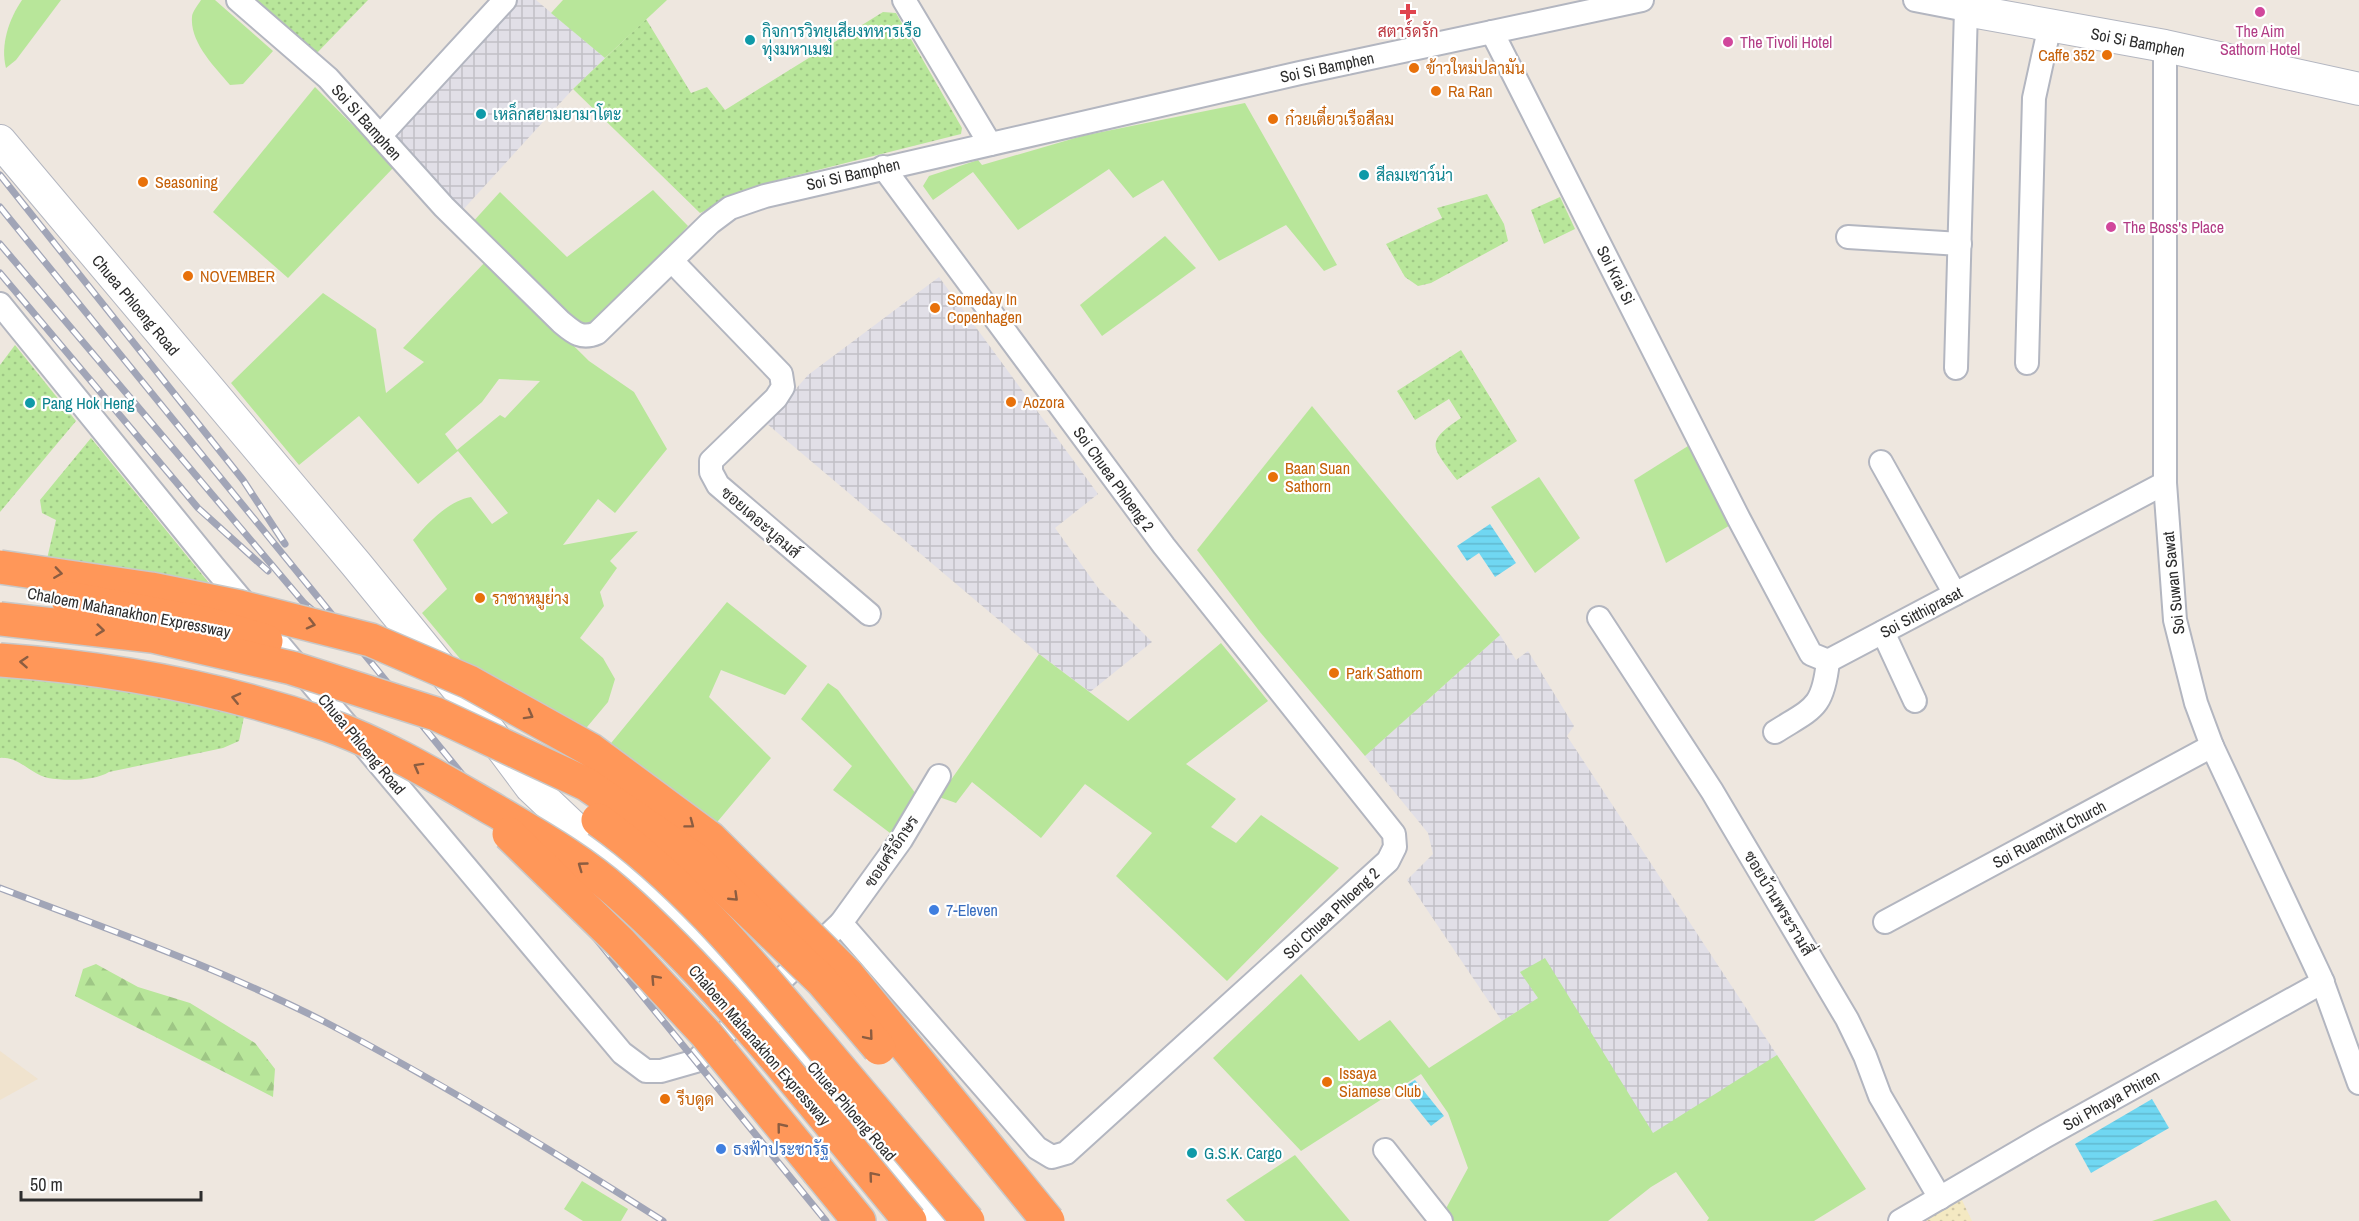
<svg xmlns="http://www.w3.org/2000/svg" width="2359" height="1221" font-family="'Archivo Narrow',Sarabun,sans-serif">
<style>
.industrial{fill:url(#industrial-grid)}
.education{fill:#f0e3ce}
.grass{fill:url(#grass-dots)}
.forest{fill:url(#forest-firs)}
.sand{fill:url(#sand-dots)}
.garden{fill:#b8e69a;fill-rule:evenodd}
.water{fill:url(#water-rules)}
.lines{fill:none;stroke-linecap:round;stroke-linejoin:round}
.street-casing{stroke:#b3b6c0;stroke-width:26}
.secondary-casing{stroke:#b3b6c0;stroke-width:34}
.highway-casing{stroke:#c8c8c8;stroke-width:36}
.street{stroke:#fff;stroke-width:22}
.secondary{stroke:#fff;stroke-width:32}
.highway{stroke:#ff9759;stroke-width:33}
.rail-casing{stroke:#a1a5b7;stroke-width:7}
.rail{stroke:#fff;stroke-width:4.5;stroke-dasharray:14;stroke-linecap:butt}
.highway-bridge-casing{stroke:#c8c8c8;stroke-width:36;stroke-linecap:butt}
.highway-bridge{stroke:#ff9759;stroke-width:33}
.oneway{stroke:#8c5d41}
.health-dot{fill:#e0444e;stroke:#fff;stroke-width:2}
.hotel-dot{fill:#d1479c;stroke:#fff;stroke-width:2}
.culture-dot{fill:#0f9aa8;stroke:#fff;stroke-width:2}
.food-dot{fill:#e8710a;stroke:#fff;stroke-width:2}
.shop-dot{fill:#3f7fe0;stroke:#fff;stroke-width:2}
.labels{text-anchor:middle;stroke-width:4.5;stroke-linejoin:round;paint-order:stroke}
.culture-label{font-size:16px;fill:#0d838f;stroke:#fff;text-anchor:start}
.health-label{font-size:16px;fill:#be3a42;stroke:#fff}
.hotel-label{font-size:16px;fill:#b23c85;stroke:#fff;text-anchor:start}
.street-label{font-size:16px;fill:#2d2d2d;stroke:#fff}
.food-label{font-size:16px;fill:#c56008;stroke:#fff;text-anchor:start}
.shop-label{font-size:16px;fill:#366cbe;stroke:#fff;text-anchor:start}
</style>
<defs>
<pattern id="industrial-grid" width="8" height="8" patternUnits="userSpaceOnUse" patternTransform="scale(1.5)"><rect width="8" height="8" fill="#e1dfe7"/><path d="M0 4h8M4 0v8" fill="none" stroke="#c1c0c6"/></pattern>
<pattern id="grass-dots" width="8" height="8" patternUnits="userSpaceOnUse" patternTransform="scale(1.5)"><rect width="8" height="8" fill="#b8e69a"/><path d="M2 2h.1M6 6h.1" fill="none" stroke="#9ec685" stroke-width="1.8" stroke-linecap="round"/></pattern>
<pattern id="forest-firs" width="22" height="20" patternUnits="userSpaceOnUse" patternTransform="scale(1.5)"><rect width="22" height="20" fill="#b8e69a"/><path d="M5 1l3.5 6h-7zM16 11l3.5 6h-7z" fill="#9ec685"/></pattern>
<pattern id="sand-dots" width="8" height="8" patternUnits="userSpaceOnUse" patternTransform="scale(1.5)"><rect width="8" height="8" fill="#f4e9c2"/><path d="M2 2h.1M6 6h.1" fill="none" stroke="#d2c8a7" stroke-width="1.8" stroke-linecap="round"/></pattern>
<pattern id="water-rules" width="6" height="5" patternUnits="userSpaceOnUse" patternTransform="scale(1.5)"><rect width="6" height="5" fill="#70d7f2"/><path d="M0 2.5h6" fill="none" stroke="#61b9d0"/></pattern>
</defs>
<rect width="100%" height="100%" fill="#eee7df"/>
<!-- industrial -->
<g class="industrial">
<path d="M 515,0 L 536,0 L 605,58 L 573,89 L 460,213 L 389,137 Z"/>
<path d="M 939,277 L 1098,494 L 1055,528 L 1099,589 L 1152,642 L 1090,692 L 1039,654 L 766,423 L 808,375 Z"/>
<path d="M 1500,635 L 1516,660 L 1528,651 L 1574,726 L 1567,736 L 1802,1093 L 1676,1172 L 1538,998 L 1502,1021 L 1407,880 L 1433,854 L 1428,833 L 1365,756 Z"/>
</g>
<!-- education -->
<path class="education" d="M 0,1051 L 38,1079 L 0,1100 Z"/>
<!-- grass -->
<g class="grass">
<path d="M 250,0 L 368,0 L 315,55 Z"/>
<path d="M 883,12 L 896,13 L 962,128 L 961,134 L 770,182 L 700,213 L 573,89 L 646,19 L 691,93 L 707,87 L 725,110 Z"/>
<path d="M 1487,194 L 1504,224 L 1508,241 L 1431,283 L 1418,286 L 1405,277 L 1386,244 L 1442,218 L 1437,208 Z"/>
<path d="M 1560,197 L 1575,229 L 1544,244 L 1531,210 Z"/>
<path d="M 15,345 L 76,421 L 0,512 L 0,365 Z"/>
<path d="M 1461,350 L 1517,441 L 1457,480 C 1433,447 1423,443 1461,418 L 1449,399 L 1415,420 L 1397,391 Z"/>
<path d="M 91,438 L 209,583 L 47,559 L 56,520 L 42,513 L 40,500 Z"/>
<path d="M 0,675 L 61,679 L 245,712 L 239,741 L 223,748 L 109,772 C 95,781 65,781 48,778 C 31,774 18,756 0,758 Z"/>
</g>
<!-- forest -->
<path class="forest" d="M 96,964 L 138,987 L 190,1003 L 255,1043 L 275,1069 L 273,1097 L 75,996 L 83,969 Z"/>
<!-- sand -->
<path class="sand" d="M 1961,1198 L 1972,1221 L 1922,1221 Z"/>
<!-- garden -->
<g class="garden">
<path d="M 22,0 L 61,0 L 16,60 L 6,68 C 0,45 9,19 22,0 Z"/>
<path d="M 201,0 L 215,0 L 273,51 L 243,84 L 230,85 C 215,67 190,43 192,17 C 192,12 198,5 201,0 Z"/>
<path d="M 563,0 L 667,0 L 605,58 L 551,13 Z"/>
<path d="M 315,87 L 394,167 L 288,278 L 213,212 Z"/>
<path d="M 1245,103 L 1337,265 L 1324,271 L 1286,225 L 1219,261 L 1163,180 L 1133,198 L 1109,169 L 1018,230 L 973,172 L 933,200 L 923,186 L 929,176 L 978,160 L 982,165 L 1082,136 Z"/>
<path d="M 653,190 L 688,226 L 601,321 L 583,329 L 471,224 L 500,192 L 567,257 Z"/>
<path d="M 1165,236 L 1196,268 L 1102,336 L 1080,305 Z"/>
<path d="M 487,260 L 589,361 L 634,392 L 667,449 L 615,513 L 598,499 L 563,545 L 638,531 L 610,561 L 617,568 L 600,592 L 604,606 L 580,638 L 603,658 L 615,679 L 608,702 L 582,733 L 467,667 L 422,613 L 447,589 L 413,540 C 428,523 448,501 471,497 L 492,524 L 508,513 L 458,451 L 418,484 L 359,416 L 299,465 L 231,383 L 323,293 L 376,329 L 386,393 L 424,362 L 403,348 ZM 499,379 L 540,381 L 505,418 L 500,415 L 457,450 L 445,434 L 482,402 Z"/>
<path d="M 1312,406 L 1500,635 L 1365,756 L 1260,632 L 1197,550 Z"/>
<path d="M 1688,446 L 1732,524 L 1666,563 L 1634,480 Z"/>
<path d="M 1539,477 L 1580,538 L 1535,573 L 1491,507 Z"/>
<path d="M 727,602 L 807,666 L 785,695 L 721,670 L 709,697 L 771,758 L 713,827 L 607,748 Z"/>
<path d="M 1221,643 L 1268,701 L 1186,764 L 1236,799 L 1211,827 L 1236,843 L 1261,815 L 1339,868 L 1227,981 L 1116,876 L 1152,833 L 1085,784 L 1041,838 L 972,782 L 956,803 L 939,797 L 1039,654 L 1128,721 Z"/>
<path d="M 828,683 L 838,690 L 916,794 L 894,836 L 833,790 L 852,766 L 801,719 Z"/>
<path d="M 1545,958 L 1653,1133 L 1777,1055 L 1866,1189 L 1814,1221 L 1707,1221 L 1709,1218 L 1676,1172 L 1651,1187 L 1608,1221 L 1449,1221 L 1443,1214 L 1468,1168 L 1448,1113 L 1421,1074 L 1301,1151 L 1213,1058 L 1301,974 L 1359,1041 L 1390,1020 L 1429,1068 L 1538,998 L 1520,972 Z"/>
<path d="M 1295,1155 L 1350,1221 L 1245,1221 L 1226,1200 Z"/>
<path d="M 582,1181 L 628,1209 L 621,1221 L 583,1221 L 564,1209 Z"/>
<path d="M 2216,1200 L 2231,1221 L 2152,1221 Z"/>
</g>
<!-- water -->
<g class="water">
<path d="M 1490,524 L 1516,563 L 1495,577 L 1479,553 L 1467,561 L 1457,546 Z"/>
<path d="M 1415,1080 L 1444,1116 L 1431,1126 L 1401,1089 Z"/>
<path d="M 2152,1099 L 2169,1128 L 2091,1173 L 2075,1144 Z"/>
</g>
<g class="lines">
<!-- street casing -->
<g class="street-casing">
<g id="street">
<path d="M 238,0 L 328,78 L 444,207 L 561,322 C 573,332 581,340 597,333 L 710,223 L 730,208 L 765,196 L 1300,73 L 1642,0"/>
<path d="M 904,0 L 990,144"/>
<path d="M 1915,0 L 1977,12"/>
<path d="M 1492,32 L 1739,519 L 1811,654 L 1828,661 L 2165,483"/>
<path d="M 2165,46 L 2165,483 L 2175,620 L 2196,703 L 2212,746 L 2321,978 L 2359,1083"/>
<path d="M 380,136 L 505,0"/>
<path d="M 1848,237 L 1960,244"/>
<path d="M 672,261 L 781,374 L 783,387 L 776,398 L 711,461 L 711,472 L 718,485 L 869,614"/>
<path d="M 0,304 L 214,567 L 622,1053 L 646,1071 L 661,1071 L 696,1061 L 841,923 L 1037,1148 L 1052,1157 L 1066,1153 L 1388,861 L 1395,847 L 1394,834 L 1164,546 L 883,167"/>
<path d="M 2027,363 L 2034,98 L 2050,25"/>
<path d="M 1956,368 L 1966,9"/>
<path d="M 1881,462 L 1955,594"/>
<path d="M 1599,618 L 1712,791 L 1847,1019 L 1865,1056 L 1880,1096 L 1940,1198"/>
<path d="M 1883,632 L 1915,701"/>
<path d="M 1775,732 C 1813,708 1823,709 1828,661"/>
<path d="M 1885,922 L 2212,746"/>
<path d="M 841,923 L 901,840 L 939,776"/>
<path d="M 1385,1150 L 1441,1221"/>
<path d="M 1900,1221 L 2044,1137 L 2323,982"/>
</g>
</g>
<!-- secondary casing -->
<g class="secondary-casing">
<g id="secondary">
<path d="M 1977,0 L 1977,12 L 2165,46 L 2359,89"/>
<path d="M 0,141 L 356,564 L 458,689 L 531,787 L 758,1002 L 946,1221"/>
</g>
</g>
<!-- highway casing -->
<g class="highway-casing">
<path id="highway" d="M 819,1172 L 859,1221"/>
</g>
<!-- street -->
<use href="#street" class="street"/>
<!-- secondary -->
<use href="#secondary" class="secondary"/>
<!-- highway -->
<use href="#highway" class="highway"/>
<!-- rail casing -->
<g class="rail-casing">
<g id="rail">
<path d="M 0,175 L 243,480 L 285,544"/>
<path d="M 0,207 L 826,1221"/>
<path d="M 0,244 L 304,603 L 338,632"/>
<path d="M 0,273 L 198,508 L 268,571"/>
<path d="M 0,888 C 110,930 222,969 327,1023 C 442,1083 553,1151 663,1221"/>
</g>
</g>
<!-- rail -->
<use href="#rail" class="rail"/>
<!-- highway-bridge casing -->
<g class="highway-bridge-casing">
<g id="highway-bridge">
<path d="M 0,567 L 151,589 L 240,607 L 371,640 L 469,682 L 591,750 L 710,838 L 847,974 L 1048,1221"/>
<path d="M 67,598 L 209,624 L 266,641"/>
<path d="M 0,619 L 152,636 L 292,668 L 436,714 L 586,784 L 695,859 L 822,981 L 879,1048"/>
<path d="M 0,660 C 111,668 222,688 328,725 C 387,746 442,780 496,811 C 538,836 581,860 617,892 C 727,989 816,1109 910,1221"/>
<path d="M 598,820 C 680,878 745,956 809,1032 C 862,1095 915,1158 968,1221"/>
<path d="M 509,834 L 620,942 L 706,1034 L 819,1172"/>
</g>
</g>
<!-- highway-bridge -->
<use href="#highway-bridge" class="highway-bridge"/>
</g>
<!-- one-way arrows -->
<defs><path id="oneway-chevron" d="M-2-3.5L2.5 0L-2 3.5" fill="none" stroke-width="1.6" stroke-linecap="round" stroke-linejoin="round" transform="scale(1.5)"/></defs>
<g class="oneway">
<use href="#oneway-chevron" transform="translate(58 573) rotate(8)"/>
<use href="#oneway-chevron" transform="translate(311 624) rotate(14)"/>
<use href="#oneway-chevron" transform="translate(100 630) rotate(6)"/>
<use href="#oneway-chevron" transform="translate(24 662) rotate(-176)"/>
<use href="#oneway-chevron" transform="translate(236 698) rotate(-167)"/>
<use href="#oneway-chevron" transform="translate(529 715) rotate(29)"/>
<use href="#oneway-chevron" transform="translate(418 767) rotate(-151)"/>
<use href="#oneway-chevron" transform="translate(690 824) rotate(37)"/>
<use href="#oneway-chevron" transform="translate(582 866) rotate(-144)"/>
<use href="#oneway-chevron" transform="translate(734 897) rotate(44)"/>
<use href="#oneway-chevron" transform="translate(655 979) rotate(-133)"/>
<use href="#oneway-chevron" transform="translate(869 1036) rotate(50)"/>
<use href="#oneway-chevron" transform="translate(781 1127) rotate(-129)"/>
<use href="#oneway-chevron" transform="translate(873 1176) rotate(-130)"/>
</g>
<!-- markers -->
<path class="health-dot" d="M1405 3h6v6h6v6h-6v6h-6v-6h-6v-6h6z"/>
<g class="hotel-dot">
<circle cx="2260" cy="12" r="6"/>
<circle cx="1728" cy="42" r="6"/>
<circle cx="2111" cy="227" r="6"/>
</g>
<g class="culture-dot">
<circle cx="750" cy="40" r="6"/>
<circle cx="481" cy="114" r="6"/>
<circle cx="1364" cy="175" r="6"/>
<circle cx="30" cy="403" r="6"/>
<circle cx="1192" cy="1153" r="6"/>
</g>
<g class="food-dot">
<circle cx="2107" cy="55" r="6"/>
<circle cx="1414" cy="68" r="6"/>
<circle cx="1436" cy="91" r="6"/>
<circle cx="1273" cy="119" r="6"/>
<circle cx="143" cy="182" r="6"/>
<circle cx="188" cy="276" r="6"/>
<circle cx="935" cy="308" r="6"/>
<circle cx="1011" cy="402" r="6"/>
<circle cx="1273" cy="477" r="6"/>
<circle cx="480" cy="598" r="6"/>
<circle cx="1334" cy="673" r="6"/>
<circle cx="1327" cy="1082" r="6"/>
<circle cx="665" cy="1099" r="6"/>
</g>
<g class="shop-dot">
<circle cx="934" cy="910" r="6"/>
<circle cx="721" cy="1149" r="6"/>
</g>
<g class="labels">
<!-- culture labels -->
<g class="culture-label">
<text x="762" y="37">กิจการวิทยุเสียงทหารเรือ<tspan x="762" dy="18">ทุ่งมหาเมฆ</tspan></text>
<text x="493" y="120">เหล็กสยามยามาโตะ</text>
<text x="1376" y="181">สีลมเซาว์น่า</text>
<text x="42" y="409">Pang Hok Heng</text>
<text x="1204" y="1159">G.S.K. Cargo</text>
</g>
<!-- health labels -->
<g class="health-label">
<text x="1408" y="37">สตาร์ดรัก</text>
</g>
<!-- hotel labels -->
<g class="hotel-label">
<text x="2260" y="37" text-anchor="middle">The Aim<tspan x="2260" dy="18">Sathorn Hotel</tspan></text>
<text x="1740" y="48">The Tivoli Hotel</text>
<text x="2123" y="233">The Boss's Place</text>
</g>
<!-- street labels -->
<g class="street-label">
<text transform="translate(2138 42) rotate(11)" y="6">Soi Si Bamphen</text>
<text transform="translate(1327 67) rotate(-12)" y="6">Soi Si Bamphen</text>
<text transform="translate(367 122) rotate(48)" y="6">Soi Si Bamphen</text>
<text transform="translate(853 174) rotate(-13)" y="6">Soi Si Bamphen</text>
<text transform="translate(1616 275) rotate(63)" y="6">Soi Krai Si</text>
<text transform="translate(136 305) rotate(50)" y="6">Chuea Phloeng Road</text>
<text transform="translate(1114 479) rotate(54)" y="6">Soi Chuea Phloeng 2</text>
<text transform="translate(761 522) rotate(41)" y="6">ซอยเดอะบูลมส์</text>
<text transform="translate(2173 583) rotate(-96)" y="6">Soi Suwan Sawat</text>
<text transform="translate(129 612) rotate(11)" y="6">Chaloem Mahanakhon Expressway</text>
<text transform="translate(1921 612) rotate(-28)" y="6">Soi Sitthiprasat</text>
<text transform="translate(362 744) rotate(50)" y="6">Chuea Phloeng Road</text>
<text transform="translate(2049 834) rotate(-28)" y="6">Soi Ruamchit Church</text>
<text transform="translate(891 851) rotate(-56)" y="6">ซอยศรีอักษร</text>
<text transform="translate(1779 903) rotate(59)" y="6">ซอยบ้านพระรามสี่</text>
<text transform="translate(1331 913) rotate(-43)" y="6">Soi Chuea Phloeng 2</text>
<text transform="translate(760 1045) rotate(49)" y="6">Chaloem Mahanakhon Expressway</text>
<text transform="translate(2111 1100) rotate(-29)" y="6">Soi Phraya Phiren</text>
<text transform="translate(852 1111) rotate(49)" y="6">Chuea Phloeng Road</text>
</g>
<!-- food labels -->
<g class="food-label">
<text x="2095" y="61" text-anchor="end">Caffe 352</text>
<text x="1426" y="74">ข้าวใหม่ปลามัน</text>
<text x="1448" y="97">Ra Ran</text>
<text x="1285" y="125">ก๋วยเตี๋ยวเรือสีลม</text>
<text x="155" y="188">Seasoning</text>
<text x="200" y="282">NOVEMBER</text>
<text x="947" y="305">Someday In<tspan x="947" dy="18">Copenhagen</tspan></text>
<text x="1023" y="408">Aozora</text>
<text x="1285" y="474">Baan Suan<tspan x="1285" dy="18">Sathorn</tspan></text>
<text x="492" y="604">ราชาหมูย่าง</text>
<text x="1346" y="679">Park Sathorn</text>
<text x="1339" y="1079">Issaya<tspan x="1339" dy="18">Siamese Club</tspan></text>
<text x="677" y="1105">รีบดูด</text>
</g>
<!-- shop labels -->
<g class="shop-label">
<text x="946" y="916">7-Eleven</text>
<text x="733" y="1155">ธงฟ้าประชารัฐ</text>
</g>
</g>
<!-- scale -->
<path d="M21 1191v9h180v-9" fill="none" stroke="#2d2d2d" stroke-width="3"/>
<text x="30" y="1191" font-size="18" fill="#2d2d2d" stroke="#ffffff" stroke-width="4.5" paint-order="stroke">50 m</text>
</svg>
